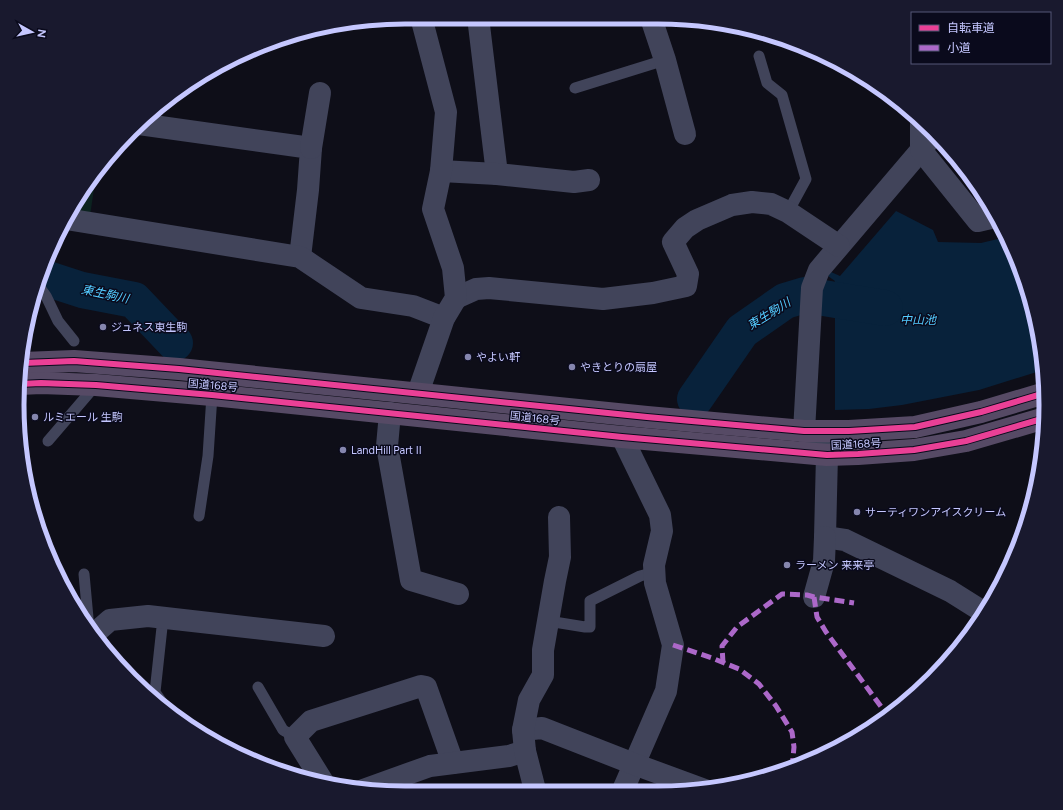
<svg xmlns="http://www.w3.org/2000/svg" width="1063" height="810" font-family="Figtree,'Noto Sans JP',sans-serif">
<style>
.green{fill:#0c2320}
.water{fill:#08223b}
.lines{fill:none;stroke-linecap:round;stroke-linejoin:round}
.river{stroke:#08223b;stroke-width:36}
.service{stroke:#41445a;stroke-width:11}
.minor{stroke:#41445a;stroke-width:22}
.trunk{stroke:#564a65;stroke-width:22}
.quiet{stroke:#ac68c9;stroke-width:5;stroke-dasharray:10 5;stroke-linecap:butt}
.cycleway-casing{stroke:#0a0a1c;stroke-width:8}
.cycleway{stroke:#ea4096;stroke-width:6}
.poi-dot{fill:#8586ae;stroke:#0a0a1c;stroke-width:1.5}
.labels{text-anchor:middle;stroke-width:3;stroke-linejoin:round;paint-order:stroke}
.poi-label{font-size:11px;fill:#c5c7ff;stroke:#0a0a1c;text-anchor:start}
.street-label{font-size:11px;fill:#c5c7ff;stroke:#0a0a1c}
.water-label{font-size:12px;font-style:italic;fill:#53cbff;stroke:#0a0a1c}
.rim{fill:none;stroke:#c5c7ff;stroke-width:5}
</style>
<rect width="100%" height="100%" fill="#0e0e18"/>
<!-- green -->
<path class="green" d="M 96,175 L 90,216 L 69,211 Z"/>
<!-- water -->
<path class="water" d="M 896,211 L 904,215 L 933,230 L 938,242 L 981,243 L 1006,237 L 1017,257 L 1039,330 L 1043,370 L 979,390 L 902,405 L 869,409 L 835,410 L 835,281 L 828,276 L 831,272 L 840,276 Z"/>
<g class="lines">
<!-- river -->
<g class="river">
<path d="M 42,277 L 82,290 L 134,300 L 175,343"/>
<path d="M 695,399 L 742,331 L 785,301 L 805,295 L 885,308"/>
</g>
<!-- service -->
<g class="service">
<path d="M 759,56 L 767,83 L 782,95 L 806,179 L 788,212"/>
<path d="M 575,88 L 665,60"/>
<path d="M 38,285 L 46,296 L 58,321 L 74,341"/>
<path d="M 48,441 L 96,385"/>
<path d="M 199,516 L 208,456 L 212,395"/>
<path d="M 84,574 L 89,629"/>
<path d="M 163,618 L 155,692 L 166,708"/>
<path d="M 548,621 L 585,627 L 590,627 L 590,601 L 640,576 L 655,572"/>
<path d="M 258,687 L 283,730 L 295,737"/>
</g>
<!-- minor -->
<g class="minor">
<path d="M 478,17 L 497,174"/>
<path d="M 651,18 L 665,60 L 685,134"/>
<path d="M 921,122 L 921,150 L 819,270 L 812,288 L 804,431 L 827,455 L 825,537 L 845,540 L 950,591 L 985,613"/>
<path d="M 139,124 L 311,148 L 308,190 L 300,257"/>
<path d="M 929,140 L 921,150 L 978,221 L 995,217"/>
<path d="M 311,148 L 320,93"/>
<path d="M 441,171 L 497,174 L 574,182 L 589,180"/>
<path d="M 66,219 L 300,257 L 361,298 L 413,306 L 444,318"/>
<path d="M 456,298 L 476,289 L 489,288 L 603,299 L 653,293 L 686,286 L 688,274 L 673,242 L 685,228 L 697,220 L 732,205 L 752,202 L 771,204 L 788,212 L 839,246"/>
<path d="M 418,393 L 444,318 L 456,298 L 453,268 L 433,209 L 441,171 L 446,112 L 421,17"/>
<path d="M 390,413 L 387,446 L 411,580 L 458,594"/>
<path d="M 622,437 L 660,515 L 662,531 L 654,565 L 655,583 L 673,645 L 666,691 L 623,790"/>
<path d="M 814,597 L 824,561 L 825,537"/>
<path d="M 94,634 L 110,620 L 148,616 L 324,636"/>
<path d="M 523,730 L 542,728 L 634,764 L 705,790"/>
<path d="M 323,782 L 295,737 L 311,721 L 421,686 L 426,687 L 453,763"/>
<path d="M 363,790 L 430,766 L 509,756 L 525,751"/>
<path d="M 535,790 L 525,751 L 523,730 L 529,700 L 543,675 L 543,650 L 555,581 L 560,557 L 559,517"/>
</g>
<!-- trunk -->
<g class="trunk">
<path d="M 23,363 L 74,361 L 179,369 L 647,417 L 804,431 L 849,431 L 915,427 L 981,412 L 1045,393"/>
<path d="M 20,384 L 41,383 L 96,385 L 212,395 L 622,437 L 827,455 L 858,454 L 914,450 L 966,441 L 1045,418"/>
</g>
<!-- quiet -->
<g class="quiet">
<path d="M 814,597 L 817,617 L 826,632 L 888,716"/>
<path d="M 673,645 L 712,658 L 739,669 L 759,684 L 776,706 L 792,732 L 794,747 L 792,768"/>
<path d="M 723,663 L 722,646 L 737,627 L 782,594 L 807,595 L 814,597 L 854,603"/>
</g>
<!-- cycleway casing -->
<g class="cycleway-casing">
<g id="cycleway">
<path d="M 23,363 L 74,361 L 179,369 L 647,417 L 804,431 L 849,431 L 915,427 L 981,412 L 1045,393"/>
<path d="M 20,384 L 41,383 L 96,385 L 212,395 L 622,437 L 827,455 L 858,454 L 914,450 L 966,441 L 1045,418"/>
</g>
</g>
<!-- cycleway -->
<use href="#cycleway" class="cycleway"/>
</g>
<!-- markers -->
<g class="poi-dot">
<circle cx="103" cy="327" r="4"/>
<circle cx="468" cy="357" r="4"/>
<circle cx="572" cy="367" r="4"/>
<circle cx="35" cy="417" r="4"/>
<circle cx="343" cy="450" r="4"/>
<circle cx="857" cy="512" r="4"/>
<circle cx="787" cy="565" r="4"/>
</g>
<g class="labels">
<!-- poi labels -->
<g class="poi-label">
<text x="111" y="331">ジュネス東生駒</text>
<text x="476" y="361">やよい軒</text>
<text x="580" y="371">やきとりの扇屋</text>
<text x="43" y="421">ルミエール 生駒</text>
<text x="351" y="454">LandHill Part II</text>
<text x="865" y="516">サーティワンアイスクリーム</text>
<text x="795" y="569">ラーメン 来来亭</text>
</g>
<!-- street labels -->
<g class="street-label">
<text transform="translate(213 385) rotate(5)" y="4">国道168号</text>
<text transform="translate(535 418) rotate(6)" y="4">国道168号</text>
<text transform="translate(856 444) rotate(-3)" y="4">国道168号</text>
</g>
<!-- water labels -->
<g class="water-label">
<text transform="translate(105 294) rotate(12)" y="4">東生駒川</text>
<text transform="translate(769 314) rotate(-32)" y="4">東生駒川</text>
<text x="918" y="324">中山池</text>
</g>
</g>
<!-- crop -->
<path d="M0 0H1063V810H0ZM405 24H658A381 381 0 0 1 1039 405V405A381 381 0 0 1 658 786H405A381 381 0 0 1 24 405V405A381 381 0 0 1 405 24Z" fill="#19192e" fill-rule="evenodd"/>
<path class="rim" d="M405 24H658A381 381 0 0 1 1039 405V405A381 381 0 0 1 658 786H405A381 381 0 0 1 24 405V405A381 381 0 0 1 405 24Z"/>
<!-- legend -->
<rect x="911" y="12" width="140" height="52" fill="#0a0a1c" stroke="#555677"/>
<rect x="919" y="25" width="20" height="6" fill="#ea4096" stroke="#555677"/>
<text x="947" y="32" font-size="12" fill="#c5c7ff">自転車道</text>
<rect x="919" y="45" width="20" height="6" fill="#ac68c9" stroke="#555677"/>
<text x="947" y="52" font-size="12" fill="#c5c7ff">小道</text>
<!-- north arrow -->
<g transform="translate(32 32) rotate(98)" stroke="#0a0a1c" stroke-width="3" paint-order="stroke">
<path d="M0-3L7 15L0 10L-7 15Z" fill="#c5c7ff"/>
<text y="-6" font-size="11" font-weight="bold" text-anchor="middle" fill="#c5c7ff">N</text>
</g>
</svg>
